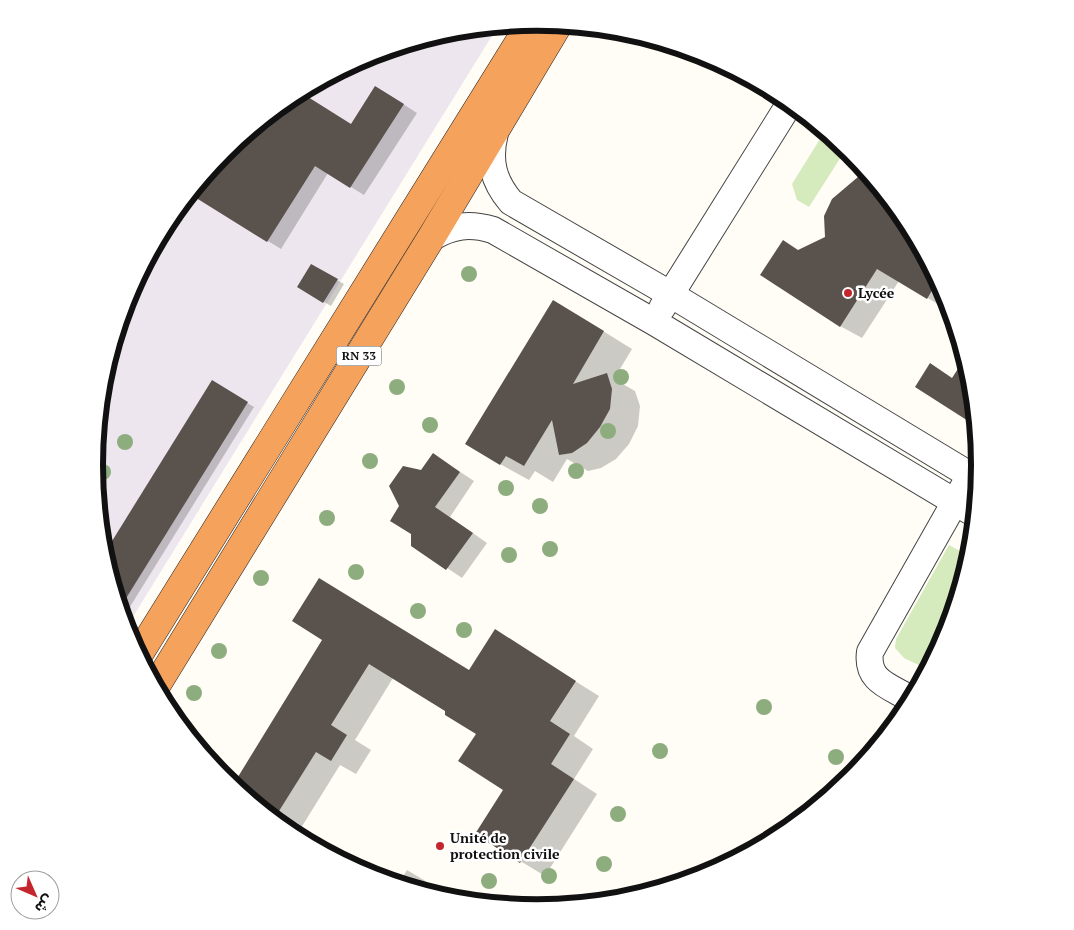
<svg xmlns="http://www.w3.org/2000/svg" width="1074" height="930" font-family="'PT Serif','Noto Sans Arabic',serif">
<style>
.industrial{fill:#eee6ef}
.green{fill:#d5ebbd}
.shadow{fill:#0003}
.building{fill:#5a524d}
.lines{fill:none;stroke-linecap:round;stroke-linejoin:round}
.street-casing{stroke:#444;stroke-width:28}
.highway-casing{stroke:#222;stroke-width:29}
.street{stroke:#fff;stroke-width:26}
.highway{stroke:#f5a25d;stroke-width:28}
.tree{fill:#8dad7f}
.poi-dot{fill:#c4262e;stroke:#fff;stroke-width:2}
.labels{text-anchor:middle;stroke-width:5;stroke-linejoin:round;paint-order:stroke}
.shield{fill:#fff;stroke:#585858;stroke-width:1}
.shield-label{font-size:12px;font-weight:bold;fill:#111}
.poi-label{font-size:14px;font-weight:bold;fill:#111;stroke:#fff;text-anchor:start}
.rim{fill:none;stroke:#111;stroke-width:6}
</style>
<rect width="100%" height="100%" fill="#fffdf5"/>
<!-- industrial -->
<path class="industrial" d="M 498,26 L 126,628 L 103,551 L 95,465 L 103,378 L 128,295 L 169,219 L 224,152 L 291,97 L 368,56 L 451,31 Z"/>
<!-- green -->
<g class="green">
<path d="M 825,131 L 846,149 L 809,207 L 797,200 L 792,184 Z"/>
<path d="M 949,545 L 969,556 L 946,635 L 927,669 L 904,658 L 895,648 L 896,639 Z"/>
</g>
<!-- shadow -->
<g class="shadow">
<path d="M 430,37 L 426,44 L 420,40 Z"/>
<path d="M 389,95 L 417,113 L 364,195 L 328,173 L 281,249 L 194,196 L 351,125 Z"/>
<path d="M 854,158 L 905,219 L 946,296 L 950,308 L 948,310 L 899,281 L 862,338 L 840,326 L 799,250 L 826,238 L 825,216 L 828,208 L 833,200 L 865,173 L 851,164 Z"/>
<path d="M 311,266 L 344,284 L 331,306 L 299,287 Z"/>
<path d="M 582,318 L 632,349 L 614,379 L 635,391 L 640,406 L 638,426 L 629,444 L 616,459 L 601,468 L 588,471 L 567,459 L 553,482 L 535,471 L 529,480 L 500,464 Z"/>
<path d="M 969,372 L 971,379 L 976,430 L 971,426 L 973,423 L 953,379 Z"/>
<path d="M 212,382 L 254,407 L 123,618 L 104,556 Z"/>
<path d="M 433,454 L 474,481 L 450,517 L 487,543 L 462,578 L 413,545 L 422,471 Z"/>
<path d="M 495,631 L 599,696 L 574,736 L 593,749 L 574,779 L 597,794 L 545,876 L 476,834 L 505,789 L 478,734 L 446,710 L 393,678 L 355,740 L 371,750 L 356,774 L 340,765 L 296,836 L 234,786 L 324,640 L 469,671 Z"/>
<path d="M 407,870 L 444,892 L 441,896 L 399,883 Z"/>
</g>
<!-- building -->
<g class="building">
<path d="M 375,86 L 404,104 L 350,188 L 315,166 L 267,242 L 193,196 L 207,173 L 224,152 L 291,97 L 300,92 L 351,124 Z"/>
<path d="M 865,171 L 905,219 L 938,280 L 927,299 L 877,269 L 840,327 L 760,275 L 783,240 L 798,250 L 825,237 L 824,216 L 832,199 Z"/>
<path d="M 311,264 L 338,279 L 323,303 L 297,287 Z"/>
<path d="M 553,300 L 604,331 L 573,384 L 607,373 L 612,389 L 610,409 L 600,427 L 587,443 L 572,453 L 559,455 L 552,420 L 524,466 L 506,456 L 500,465 L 465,444 Z"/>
<path d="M 965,358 L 971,379 L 976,426 L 915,387 L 930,363 L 952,378 Z"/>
<path d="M 212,380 L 248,402 L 120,608 L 104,554 Z"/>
<path d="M 433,453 L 460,472 L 435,507 L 473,533 L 446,570 L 411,546 L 411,534 L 390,521 L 399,506 L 389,486 L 403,466 L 421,470 Z"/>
<path d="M 319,578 L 469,670 L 495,629 L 576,681 L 550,721 L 570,734 L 551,764 L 574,779 L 520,863 L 475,834 L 503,790 L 458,761 L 476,734 L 445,715 L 445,711 L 369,664 L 331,725 L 347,735 L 331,761 L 316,752 L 274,819 L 233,785 L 322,640 L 292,621 Z"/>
</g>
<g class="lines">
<!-- street casing -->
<g class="street-casing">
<g id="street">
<path d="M 495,133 C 488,160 493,181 511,202 L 670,294 L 978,480"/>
<path d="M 431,238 C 452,225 470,223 493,230 L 654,322 L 975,514"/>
<path d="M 662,308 L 790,103"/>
<path d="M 911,699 C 889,686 866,681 870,652 L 964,486"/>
</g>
</g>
<!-- highway casing -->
<g class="highway-casing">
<g id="highway">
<path d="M 139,654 L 531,23"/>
<path d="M 156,686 L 431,238 L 558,25"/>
</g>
</g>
<!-- street -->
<use href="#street" class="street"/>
<!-- highway -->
<use href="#highway" class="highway"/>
</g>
<!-- trees -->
<g class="tree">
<circle cx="469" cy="274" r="8"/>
<circle cx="621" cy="377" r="8"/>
<circle cx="397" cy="387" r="8"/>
<circle cx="430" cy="425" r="8"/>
<circle cx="608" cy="431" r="8"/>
<circle cx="125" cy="442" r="8"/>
<circle cx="370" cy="461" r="8"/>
<circle cx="576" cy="471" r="8"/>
<circle cx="103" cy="472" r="8"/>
<circle cx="506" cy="488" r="8"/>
<circle cx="540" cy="506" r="8"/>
<circle cx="327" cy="518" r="8"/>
<circle cx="550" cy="549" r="8"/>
<circle cx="509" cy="555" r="8"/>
<circle cx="356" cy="572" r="8"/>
<circle cx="261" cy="578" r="8"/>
<circle cx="418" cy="611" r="8"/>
<circle cx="464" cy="630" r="8"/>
<circle cx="219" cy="651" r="8"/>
<circle cx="194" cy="693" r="8"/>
<circle cx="764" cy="707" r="8"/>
<circle cx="660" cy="751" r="8"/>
<circle cx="836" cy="757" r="8"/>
<circle cx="618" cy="814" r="8"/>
<circle cx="604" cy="864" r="8"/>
<circle cx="549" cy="876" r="8"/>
<circle cx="489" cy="881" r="8"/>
</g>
<!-- markers -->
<g class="poi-dot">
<circle cx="848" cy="293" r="5"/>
<circle cx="440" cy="846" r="5"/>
</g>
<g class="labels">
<!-- shield labels -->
<rect class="shield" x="336.5" y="346.5" width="45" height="19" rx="4"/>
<g class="shield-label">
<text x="359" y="360">RN 33</text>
</g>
<!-- poi labels -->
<g class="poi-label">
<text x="858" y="298">Lycée</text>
<text x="450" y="843">Unité de<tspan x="450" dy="16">protection civile</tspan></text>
</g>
</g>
<!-- crop -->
<path d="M0 0H1074V930H0ZM103 465a434 434 0 1 1 868 0a434 434 0 1 1-868 0Z" fill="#fff" fill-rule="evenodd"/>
<path class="rim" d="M103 465a434 434 0 1 1 868 0a434 434 0 1 1-868 0Z"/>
<!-- north arrow -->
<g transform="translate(35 895) rotate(135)"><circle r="24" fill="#ffffff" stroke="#a0a0a0"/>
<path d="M0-4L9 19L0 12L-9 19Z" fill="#c4262e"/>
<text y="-8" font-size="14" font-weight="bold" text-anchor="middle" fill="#111111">ش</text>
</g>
</svg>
